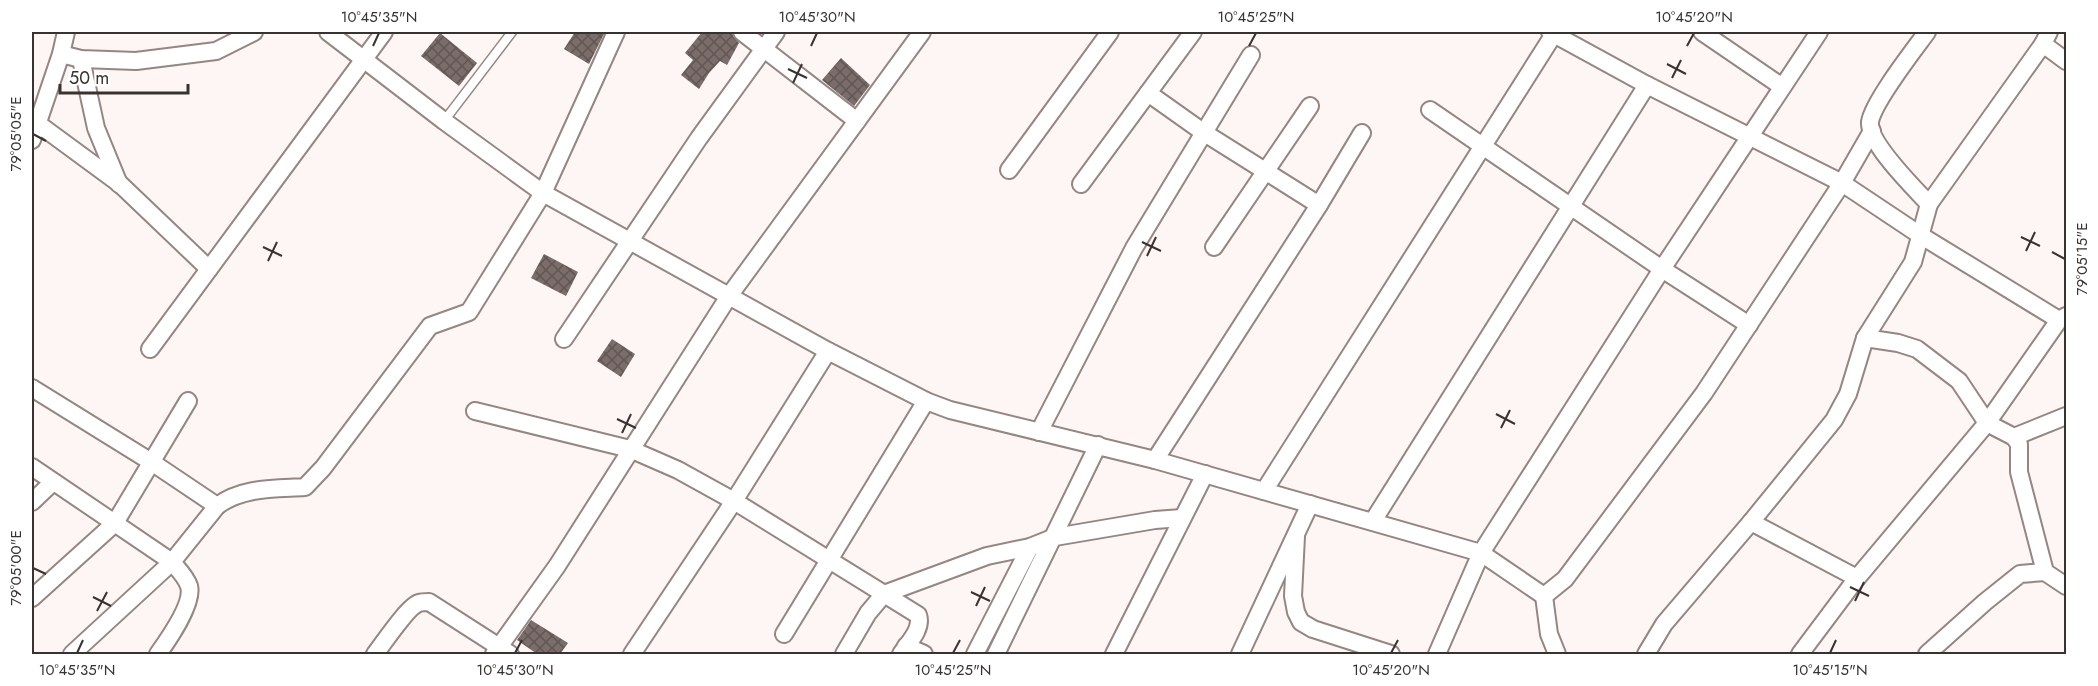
<svg xmlns="http://www.w3.org/2000/svg" width="2098" height="686" font-family="Jost,sans-serif">
<style>
.building{fill:url(#building-cross-hatch)}
.lines{fill:none;stroke-linecap:round;stroke-linejoin:round}
.lane-casing{stroke:#948683;stroke-width:11}
.street-casing{stroke:#948683;stroke-width:20}
.lane{stroke:#fff;stroke-width:8}
.street{stroke:#fff;stroke-width:16}
.ticks{fill:none;stroke:#383231;stroke-width:2}
.neatline{fill:none;stroke:#383231;stroke-width:2}
.ticks-label{font-size:15px;text-anchor:middle;fill:#383231}
</style>
<defs>
<pattern id="building-cross-hatch" width="8" height="8" patternUnits="userSpaceOnUse" patternTransform="scale(1.5)"><rect width="8" height="8" fill="#7a6d6a"/><path d="M0 0l8 8M0 8l8-8" fill="none" stroke="#605653"/></pattern>
</defs>
<rect width="100%" height="100%" fill="#fdf6f5"/>
<!-- building -->
<g class="building">
<path d="M 575,32 L 605,32 L 589,64 L 564,49 Z"/>
<path d="M 702,32 L 732,32 L 733,36 L 739,43 L 727,65 L 720,61 L 709,73 L 699,89 L 681,75 L 693,60 L 685,53 Z"/>
<path d="M 440,33 L 477,63 L 459,86 L 421,56 Z"/>
<path d="M 841,58 L 870,85 L 854,106 L 822,80 Z"/>
<path d="M 544,254 L 578,272 L 566,296 L 531,278 Z"/>
<path d="M 612,339 L 635,354 L 621,377 L 597,361 Z"/>
<path d="M 531,620 L 568,643 L 560,654 L 537,654 L 517,640 Z"/>
</g>
<g class="lines">
<!-- lane casing -->
<g class="lane-casing">
<path id="lane" d="M 444,121 L 512,32"/>
</g>
<!-- street casing -->
<g class="street-casing">
<g id="street">
<path d="M 328,32 L 444,121 L 543,193 L 828,351 L 926,401 L 950,410 L 1155,460 L 1481,553 L 1662,269 L 1819,32"/>
<path d="M 742,32 L 857,121"/>
<path d="M 1550,32 L 1647,85 L 1842,183 L 1920,235 L 2059,320"/>
<path d="M 1702,32 L 1781,86"/>
<path d="M 2049,32 L 2043,44 L 2066,61"/>
<path d="M 61,54 L 81,59 L 136,61 L 216,51 L 254,32"/>
<path d="M 81,59 L 96,128 L 119,184"/>
<path d="M 1148,93 L 1193,32"/>
<path d="M 1430,110 L 1662,269 L 1749,325"/>
<path d="M 37,123 L 120,184 L 209,269"/>
<path d="M 32,140 L 61,54 L 66,32"/>
<path d="M 1009,170 L 1110,32"/>
<path d="M 1081,184 L 1148,93 L 1203,132 L 1319,205"/>
<path d="M 1929,204 L 2043,44"/>
<path d="M 1214,247 L 1310,106"/>
<path d="M 2066,316 L 2059,320 L 1987,423 L 2014,437 L 2019,444 L 2019,472 L 2045,572 L 2066,586"/>
<path d="M 564,339 L 699,138 L 776,32"/>
<path d="M 150,349 L 384,32"/>
<path d="M 32,388 L 153,463 L 217,506 L 172,562 C 178,569 186,577 189,586 C 194,603 168,640 158,654"/>
<path d="M 475,411 L 630,449 L 678,470 L 734,501 L 918,615 C 923,629 908,643 901,654"/>
<path d="M 1039,432 L 1134,248 L 1251,55"/>
<path d="M 2014,437 L 2066,416"/>
<path d="M 1155,460 L 1319,205 L 1362,133"/>
<path d="M 32,467 L 172,562 L 72,654"/>
<path d="M 1264,491 L 1554,34"/>
<path d="M 32,502 L 53,482"/>
<path d="M 217,506 C 242,487 274,489 305,487 L 323,468 L 430,326 L 469,312 L 543,193 L 616,32"/>
<path d="M 1373,521 L 1647,85"/>
<path d="M 1751,522 L 1834,420 L 1848,394 L 1865,338"/>
<path d="M 1296,536 L 1293,596 L 1296,612 L 1301,622 L 1313,629 L 1391,654"/>
<path d="M 1544,596 L 1549,634 L 1557,654"/>
<path d="M 32,598 L 115,523 L 188,401"/>
<path d="M 784,634 L 926,401"/>
<path d="M 906,646 L 924,654"/>
<path d="M 375,654 C 383,644 408,606 419,603 C 422,602 426,602 429,602 L 510,654"/>
<path d="M 494,654 L 557,566 L 729,296 L 922,32"/>
<path d="M 632,654 L 734,501 L 828,351"/>
<path d="M 844,654 L 868,613 L 884,594 L 987,556 L 1030,547 L 1055,537 L 1155,520 L 1182,518"/>
<path d="M 975,654 L 1030,547"/>
<path d="M 996,654 L 1098,445"/>
<path d="M 1114,654 L 1205,474"/>
<path d="M 1240,654 L 1310,504"/>
<path d="M 1437,654 L 1481,553 L 1544,596 L 1565,579 L 1704,393 L 1842,183 L 1872,131"/>
<path d="M 1646,654 L 1664,624 L 1751,522 L 1857,578 L 1987,423 L 1959,381 L 1917,349 L 1898,343 L 1865,338 L 1913,262 L 1929,204 C 1915,189 1868,143 1870,122 C 1873,102 1914,50 1927,32"/>
<path d="M 1800,654 L 1857,578"/>
<path d="M 1927,654 L 1985,602 L 2020,574 L 2045,572"/>
</g>
</g>
<!-- lane -->
<use href="#lane" class="lane"/>
<!-- street -->
<use href="#street" class="street"/>
</g>
<!-- ticks -->
<path class="ticks" d="M 373,46 L 379,33M 811,46 L 817,33M 1249,46 L 1256,33M 1687,46 L 1694,33M 1667,64 L 1686,74M 788,69 L 807,78M 1672,78 L 1681,60M 793,83 L 802,64M 33,134 L 46,141M 2021,237 L 2040,246M 1142,242 L 1161,251M 263,247 L 282,256M 2026,251 L 2035,232M 2052,252 L 2065,259M 1147,256 L 1156,237M 268,261 L 277,242M 1496,414 L 1515,424M 617,419 L 636,428M 1501,428 L 1510,410M 622,433 L 631,414M 33,568 L 46,574M 1850,587 L 1869,596M 971,592 L 990,601M 93,597 L 111,606M 1855,601 L 1864,582M 976,606 L 985,587M 97,611 L 107,592M 77,653 L 83,640M 515,653 L 522,640M 953,653 L 960,640M 1391,653 L 1398,640M 1830,653 L 1836,640"/>
<!-- border -->
<rect width="2098" height="686" fill="none" stroke="#ffffff" stroke-width="66"/>
<!-- scale -->
<path d="M60 84v9h128v-9" fill="none" stroke="#383231" stroke-width="3"/>
<text x="69" y="84" font-size="18" fill="#383231" stroke="#ffffff" stroke-width="4.5" paint-order="stroke">50 m</text>
<rect x="33" y="33" width="2032" height="620" class="neatline"/>
<g class="ticks-label">
<text x="379" y="22">10°45'35"N</text>
<text x="817" y="22">10°45'30"N</text>
<text x="1256" y="22">10°45'25"N</text>
<text x="1694" y="22">10°45'20"N</text>
<text transform="translate(16 134) rotate(-90)" y="5">79°05'05"E</text>
<text transform="translate(2082 259) rotate(-90)" y="5">79°05'15"E</text>
<text transform="translate(16 568) rotate(-90)" y="5">79°05'00"E</text>
<text x="77" y="675">10°45'35"N</text>
<text x="515" y="675">10°45'30"N</text>
<text x="953" y="675">10°45'25"N</text>
<text x="1391" y="675">10°45'20"N</text>
<text x="1830" y="675">10°45'15"N</text>
</g>
</svg>
